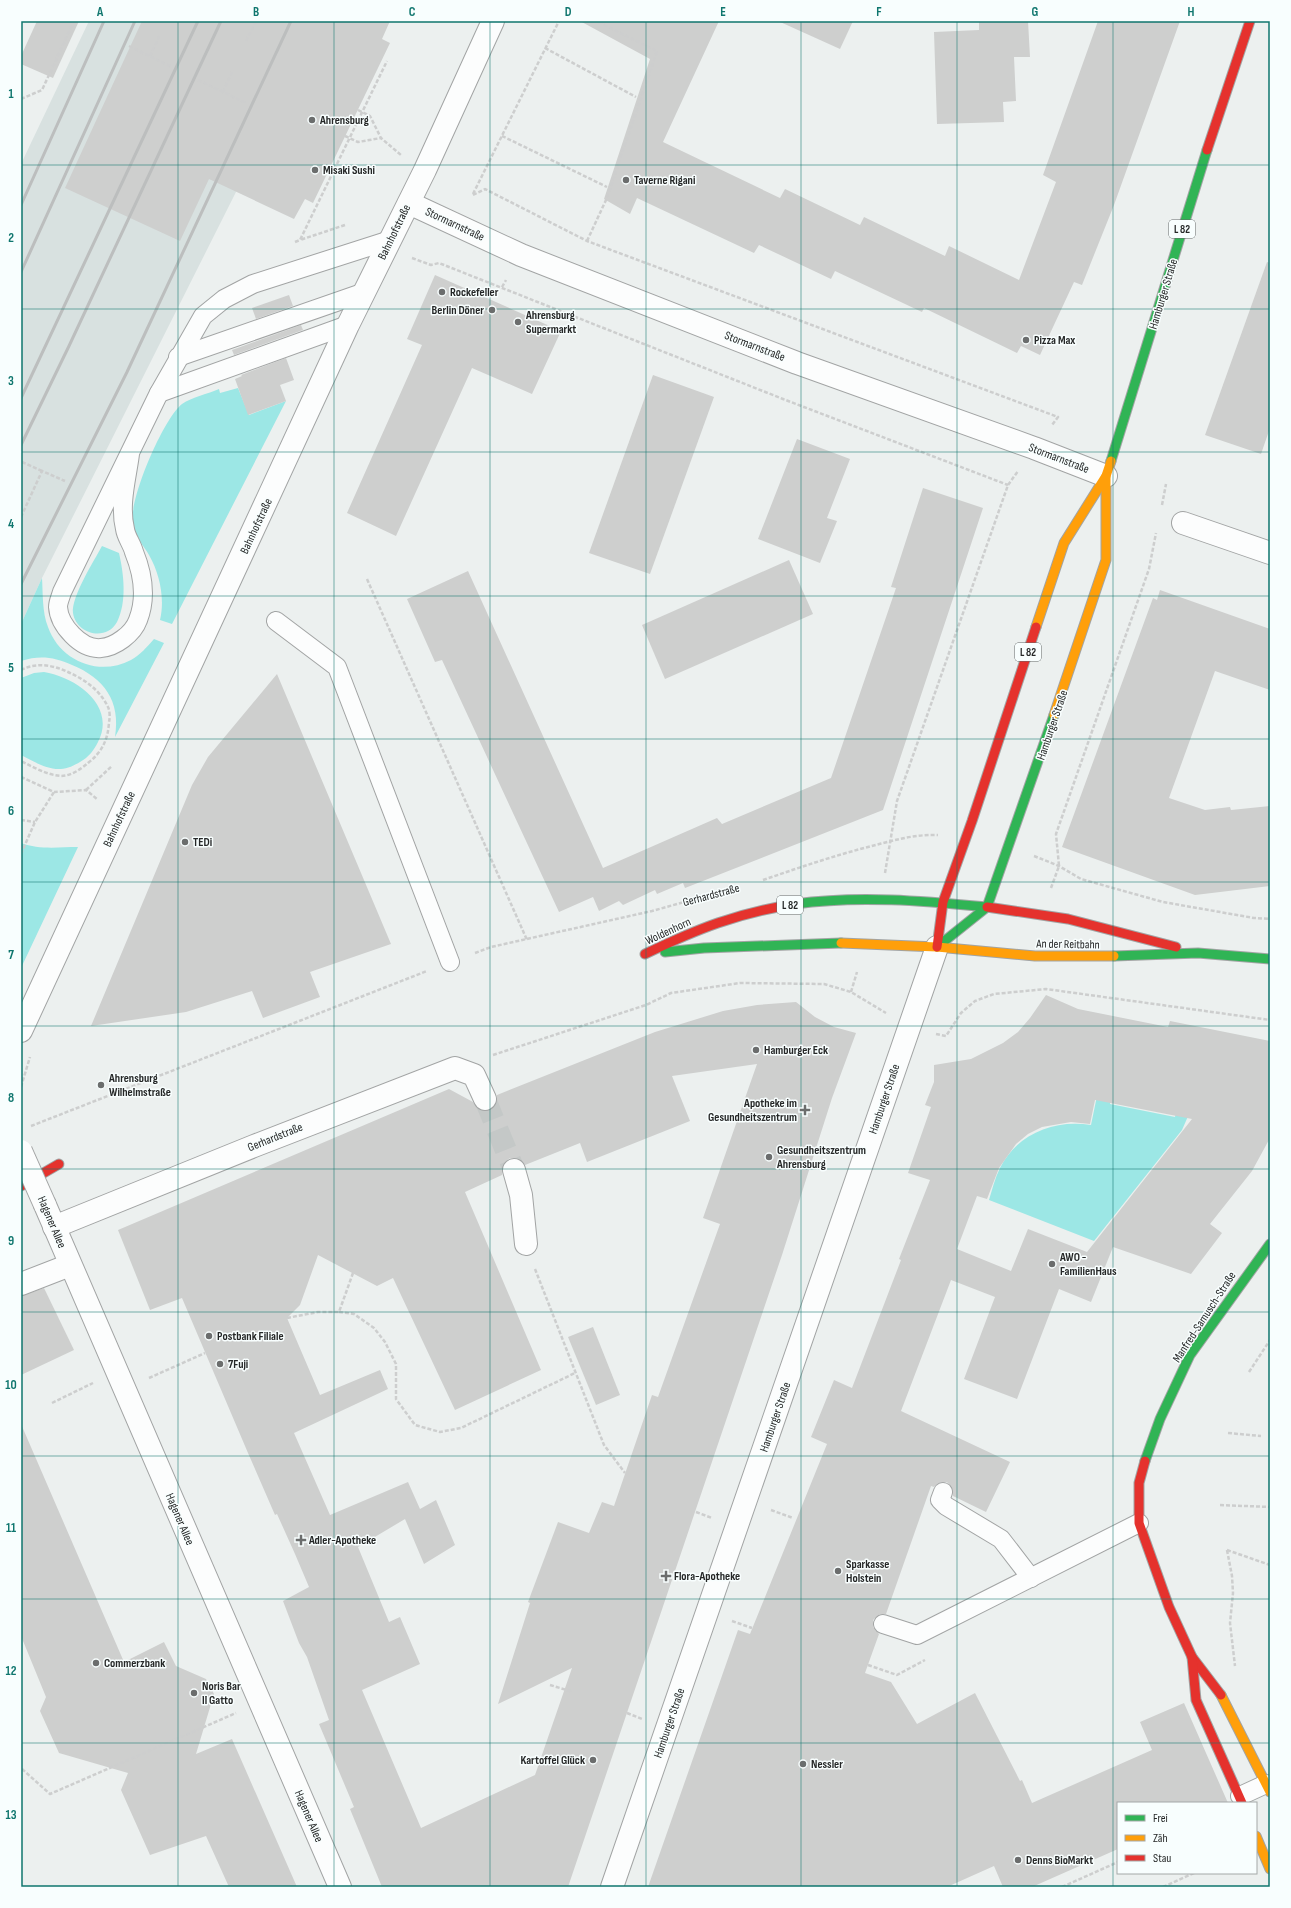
<svg xmlns="http://www.w3.org/2000/svg" width="1291" height="1908" font-family="'Sofia Sans Condensed',sans-serif">
<style>
.built{fill:#d8e1e0}
.green{fill:#9ce7e5}
.building{fill:#cecfce;fill-rule:evenodd}
.lines{fill:none;stroke-linecap:round;stroke-linejoin:round}
.street-tunnel{stroke:#c4c8c7;stroke-width:22;stroke-dasharray:22 11;stroke-linecap:butt}
.lane-casing{stroke:#a2a4a4;stroke-width:20}
.street-casing{stroke:#a2a4a4;stroke-width:24}
.fast-casing{stroke:#a2a4a4;stroke-width:11}
.slow-casing{stroke:#a2a4a4;stroke-width:11}
.jam-casing{stroke:#a2a4a4;stroke-width:11}
.path{stroke:#cdcece;stroke-width:2.5;stroke-dasharray:4 2;stroke-linecap:butt}
.lane{stroke:#fcfdfd;stroke-width:18}
.street{stroke:#fcfdfd;stroke-width:22}
.fast{stroke:#30b455;stroke-width:9}
.slow{stroke:#ff9f0a;stroke-width:9}
.jam{stroke:#e5322d;stroke-width:9}
.rail{stroke:#bcbebe;stroke-width:3}
.street-bridge-casing{stroke:#a2a4a4;stroke-width:24;stroke-linecap:butt}
.street-bridge{stroke:#fcfdfd;stroke-width:22}
.grid{fill:none;stroke:#0f766e;stroke-width:1;stroke-opacity:0.55}
.poi-dot{fill:#6b6d6d;stroke:#f8fefe;stroke-width:1.5}
.labels{text-anchor:middle;stroke-width:3;stroke-linejoin:round;paint-order:stroke}
.shield{fill:#f8fefe;stroke:#646868;stroke-width:1}
.shield-label{font-size:11px;font-weight:bold;fill:#252727}
.poi-label{font-size:12px;font-weight:bold;fill:#252727;stroke:#f8fefe;text-anchor:start}
.street-label{font-size:12px;fill:#252727;stroke:#f8fefe}
.neatline{fill:none;stroke:#0f766e;stroke-width:1.5}
.grid-label{font-size:13px;text-anchor:middle;font-weight:bold;fill:#0f766e}
</style>
<rect width="100%" height="100%" fill="#ecf0ef"/>
<!-- built -->
<path class="built" d="M 89,21 L 319,21 L 236,192 L 42,578 L 21,624 L 21,164 Z"/>
<!-- green -->
<g class="green">
<path d="M 238,388 L 249,415 L 286,401 L 172,624 L 160,620 C 165,599 160,574 149,555 C 144,546 135,537 133,526 C 127,503 163,419 182,404 C 192,397 208,394 219,389 L 220,393 Z"/>
<path d="M 102,546 L 119,553 C 124,575 127,602 117,622 C 106,642 76,634 73,613 C 71,597 94,561 102,546 Z"/>
<path d="M 42,578 C 43,593 42,612 48,627 C 60,661 99,677 131,660 C 140,655 147,647 154,639 L 164,643 L 115,737 C 121,701 104,678 72,665 C 54,657 40,655 21,661 L 21,624 Z"/>
<path d="M 44,672 C 75,677 117,705 98,742 C 94,750 89,757 80,762 C 75,765 67,769 61,769 C 47,770 33,761 21,755 L 21,678 L 34,673 Z"/>
<path d="M 21,843 C 39,850 59,847 78,847 L 21,968 Z"/>
<path d="M 1097,1096 L 1110,1099 L 1110,1104 L 1175,1117 L 1176,1112 L 1189,1114 L 1182,1130 L 1094,1241 L 989,1200 C 992,1190 995,1178 1000,1168 C 1017,1134 1054,1119 1091,1125 Z"/>
</g>
<!-- building -->
<g class="building">
<path d="M 37,21 L 79,21 L 53,78 L 21,64 L 21,56 Z"/>
<path d="M 142,21 L 390,21 L 382,39 L 390,43 L 313,203 L 305,199 L 294,219 L 209,179 L 180,241 L 65,188 Z"/>
<path d="M 580,21 L 719,21 L 663,142 L 780,198 L 785,189 L 860,225 L 864,217 L 945,256 L 949,246 L 1019,280 L 1056,182 L 1043,175 L 1098,21 L 1180,21 L 1114,205 L 1082,285 L 1074,282 L 1040,355 L 1021,346 L 1017,353 L 924,308 L 922,312 L 835,271 L 831,279 L 759,245 L 754,253 L 637,198 L 630,214 L 604,199 L 650,59 Z"/>
<path d="M 778,21 L 853,21 L 840,49 Z"/>
<path d="M 979,21 L 1028,21 L 1030,57 L 1014,57 L 1016,101 L 1003,102 L 1004,122 L 937,124 L 934,32 L 979,30 Z"/>
<path d="M 1267,262 L 1270,263 L 1270,428 L 1261,454 L 1205,435 Z"/>
<path d="M 435,275 L 561,331 L 532,394 L 472,368 L 396,536 L 347,513 L 422,345 L 407,339 Z"/>
<path d="M 289,295 L 293,306 L 256,319 L 252,308 Z"/>
<path d="M 301,325 L 303,330 L 234,355 L 232,350 Z"/>
<path d="M 286,358 L 294,380 L 280,385 L 286,401 L 248,415 L 235,379 L 242,376 L 241,375 Z"/>
<path d="M 653,375 L 714,397 L 650,574 L 589,553 Z"/>
<path d="M 797,439 L 850,459 L 827,518 L 837,521 L 820,563 L 758,539 Z"/>
<path d="M 923,488 L 983,508 L 883,810 L 685,888 L 683,883 L 657,894 L 655,890 L 623,905 L 619,901 L 599,911 L 593,897 L 559,912 L 442,660 L 435,662 L 407,599 L 468,571 L 603,868 L 717,818 L 722,824 L 831,778 L 896,588 L 891,587 Z"/>
<path d="M 789,560 L 813,614 L 665,679 L 642,625 Z"/>
<path d="M 1160,590 L 1270,629 L 1270,690 L 1215,671 L 1169,798 L 1205,810 L 1230,807 L 1231,810 L 1270,806 L 1270,886 L 1195,895 L 1062,847 L 1153,598 L 1157,600 Z"/>
<path d="M 277,674 L 391,944 L 310,972 L 320,997 L 263,1018 L 252,991 L 186,1012 L 91,1026 L 192,785 L 208,757 Z"/>
<path d="M 1046,995 L 1078,1009 L 1168,1027 L 1170,1021 L 1270,1041 L 1270,1138 L 1252,1171 L 1210,1224 L 1222,1233 L 1191,1274 L 1113,1247 L 1091,1302 L 1059,1289 L 1017,1399 L 964,1379 L 995,1297 L 951,1280 L 901,1411 L 1010,1462 L 986,1512 L 953,1496 L 953,1490 L 947,1482 L 941,1482 L 934,1487 L 931,1486 L 886,1614 L 880,1614 L 873,1620 L 873,1627 L 879,1634 L 865,1673 L 891,1682 L 917,1724 L 975,1693 L 1020,1781 L 1022,1780 L 1032,1803 L 1152,1750 L 1140,1722 L 1184,1703 L 1228,1803 L 1118,1803 L 1118,1849 L 1032,1887 L 1003,1887 L 994,1866 L 947,1887 L 648,1887 L 738,1630 L 750,1634 L 827,1444 L 811,1437 L 834,1380 L 852,1388 L 901,1260 L 899,1259 L 930,1180 L 908,1173 L 931,1107 L 925,1105 L 934,1082 L 934,1065 L 971,1059 L 1003,1043 L 1018,1032 L 1030,1018 ZM 1095,1100 L 1192,1119 L 1087,1252 L 1028,1229 L 1011,1271 L 957,1249 L 977,1196 L 987,1199 L 999,1168 L 1016,1144 L 1028,1134 L 1042,1127 L 1071,1122 L 1090,1124 Z"/>
<path d="M 796,1002 L 815,1017 L 834,1027 L 856,1033 L 832,1098 L 782,1255 L 568,1887 L 382,1887 L 350,1809 L 354,1807 L 319,1724 L 329,1720 L 307,1657 L 299,1643 L 283,1601 L 309,1587 L 295,1554 L 277,1514 L 275,1515 L 248,1453 L 182,1298 L 150,1310 L 118,1230 L 449,1089 L 473,1102 L 478,1109 L 483,1111 L 490,1110 L 495,1106 L 497,1101 L 497,1095 L 655,1032 L 723,1011 L 757,1005 ZM 757,1064 L 703,1218 L 720,1224 L 658,1397 L 652,1395 L 614,1506 L 602,1502 L 589,1533 L 558,1522 L 528,1602 L 530,1603 L 498,1704 L 572,1668 L 535,1775 L 421,1828 L 362,1690 L 420,1664 L 400,1617 L 389,1622 L 358,1547 L 405,1519 L 424,1564 L 455,1545 L 436,1500 L 420,1509 L 408,1482 L 330,1515 L 294,1433 L 388,1389 L 380,1370 L 320,1395 L 287,1318 L 300,1305 L 318,1255 L 377,1286 L 393,1278 L 455,1410 L 541,1370 L 465,1192 L 502,1175 L 502,1167 L 505,1162 L 510,1158 L 517,1158 L 522,1161 L 525,1165 L 580,1143 L 587,1162 L 690,1121 L 672,1076 Z"/>
<path d="M 44,1288 L 74,1350 L 21,1375 L 21,1296 Z"/>
<path d="M 593,1327 L 620,1395 L 596,1405 L 568,1337 Z"/>
<path d="M 21,1424 L 124,1662 L 164,1642 L 176,1666 L 206,1679 L 214,1694 L 196,1754 L 232,1739 L 297,1887 L 229,1887 L 206,1836 L 150,1855 L 121,1790 L 128,1773 L 59,1753 L 40,1711 L 46,1697 L 21,1636 Z"/>
</g>
<g class="lines">
<!-- street-tunnel -->
<path class="street-tunnel" d="M 485,1099 L 514,1170"/>
<!-- lane casing -->
<g class="lane-casing">
<g id="lane">
<path d="M 178,357 L 365,292"/>
<path d="M 159,393 L 348,325"/>
<path d="M 130,454 C 127,478 119,504 125,529 C 126,537 132,544 134,552 C 143,574 147,597 138,620 C 133,634 115,647 101,648 C 81,650 59,625 58,607 C 58,602 61,596 62,592 L 159,393 L 203,316 L 224,299 L 253,284 L 390,240"/>
<path d="M 276,621 L 337,667 L 450,962"/>
<path d="M 943,1492 L 940,1500 L 946,1506 L 1001,1539 L 1031,1578"/>
<path d="M 883,1624 L 917,1635 L 1139,1523"/>
<path d="M 1240,1796 L 1266,1784"/>
</g>
</g>
<!-- street casing -->
<g class="street-casing">
<g id="street">
<path d="M 409,203 L 521,255 L 797,363 L 1034,448 L 1106,476"/>
<path d="M 1183,523 L 1270,553"/>
<path d="M 21,1031 L 348,325 L 425,170 L 493,21"/>
<path d="M 514,1170 L 521,1195 L 526,1244"/>
<path d="M 45,1205 L 340,1887"/>
<path d="M 54,1227 L 254,1146 L 455,1068 L 474,1075 L 485,1099"/>
<path d="M 21,1284 L 70,1265"/>
<path d="M 612,1887 L 937,947"/>
</g>
</g>
<!-- fast casing -->
<g class="fast-casing">
<g id="fast">
<path d="M 1111,461 L 1207,150"/>
<path d="M 795,904 C 859,895 924,901 987,907"/>
<path d="M 937,947 L 987,907 L 1054,715"/>
<path d="M 665,952 L 704,948 L 841,943"/>
<path d="M 1114,956 L 1198,953 L 1270,959"/>
<path d="M 1145,1461 L 1160,1419 L 1190,1355 L 1270,1244"/>
</g>
</g>
<!-- slow casing -->
<g class="slow-casing">
<g id="slow">
<path d="M 1036,627 L 1064,543 L 1106,476 L 1111,461"/>
<path d="M 1054,715 L 1106,560 L 1106,476"/>
<path d="M 841,943 L 937,947"/>
<path d="M 937,947 L 1035,956 L 1114,956"/>
<path d="M 1221,1695 L 1270,1792"/>
<path d="M 1256,1836 L 1270,1869"/>
</g>
</g>
<!-- jam casing -->
<g class="jam-casing">
<g id="jam">
<path d="M 1207,150 L 1250,21"/>
<path d="M 987,907 L 1068,919 L 1176,947"/>
<path d="M 937,947 L 943,902 L 972,821 L 1036,627"/>
<path d="M 645,954 C 697,929 737,913 795,904"/>
<path d="M 21,1186 L 59,1164"/>
<path d="M 1145,1461 L 1139,1483 L 1139,1523 L 1169,1607 L 1192,1657 L 1221,1695"/>
<path d="M 1192,1657 L 1196,1700 L 1242,1803"/>
</g>
</g>
<!-- path -->
<g class="path">
<path d="M 246,41 L 256,21"/>
<path d="M 129,46 L 172,67"/>
<path d="M 545,48 L 636,97"/>
<path d="M 150,56 L 160,35"/>
<path d="M 198,80 L 246,103"/>
<path d="M 223,92 L 233,70"/>
<path d="M 21,99 L 42,90 L 74,21"/>
<path d="M 358,110 L 370,116 L 381,138 L 401,155"/>
<path d="M 345,136 L 358,142 L 381,138"/>
<path d="M 502,136 L 607,187"/>
<path d="M 473,194 L 559,21"/>
<path d="M 473,195 L 485,189 L 587,241 L 1058,417 L 1052,425"/>
<path d="M 345,225 L 300,240 L 387,61"/>
<path d="M 587,241 L 606,200 L 657,51 L 596,21"/>
<path d="M 295,242 L 300,240"/>
<path d="M 412,258 L 431,265 L 439,263 L 783,399 L 1008,485"/>
<path d="M 502,287 L 506,280"/>
<path d="M 22,462 L 42,471"/>
<path d="M 1162,505 L 1166,484"/>
<path d="M 21,517 L 42,471 L 65,481"/>
<path d="M 367,579 L 527,940"/>
<path d="M 21,670 C 36,662 53,665 68,672 C 84,679 100,690 108,707 C 110,711 110,718 109,722 C 108,740 102,752 88,763 C 81,769 71,776 61,776 C 47,775 33,767 21,761"/>
<path d="M 21,777 L 54,792 L 86,790 L 97,799"/>
<path d="M 86,790 L 112,766"/>
<path d="M 21,820 L 35,822"/>
<path d="M 21,854 L 35,822 L 54,792"/>
<path d="M 1034,856 L 1059,866 L 1081,879 L 1163,902 L 1254,918 L 1270,919"/>
<path d="M 885,873 L 897,801 L 1008,485 L 1018,471"/>
<path d="M 763,880 C 798,868 833,856 868,847 C 891,841 914,834 938,835"/>
<path d="M 1051,888 L 1059,866 L 1056,834 L 1149,569 L 1156,533"/>
<path d="M 475,953 L 491,947 L 652,911 L 695,899"/>
<path d="M 851,992 L 857,972"/>
<path d="M 936,1034 L 946,1036 L 961,1013 L 975,1001 L 994,994 L 1046,989 L 1270,1020"/>
<path d="M 493,1055 L 646,1005 L 671,993 L 740,983 L 824,984 L 851,992 L 886,1013"/>
<path d="M 21,1087 L 30,1057"/>
<path d="M 31,1126 L 427,971"/>
<path d="M 535,1269 L 604,1445 L 625,1473"/>
<path d="M 339,1312 L 354,1314 L 374,1328 L 385,1342 L 396,1364 L 396,1399 L 415,1425 L 440,1432 L 461,1428 L 575,1373"/>
<path d="M 287,1318 L 318,1312 L 339,1312 L 353,1273"/>
<path d="M 1249,1372 L 1270,1340"/>
<path d="M 149,1378 L 205,1353"/>
<path d="M 52,1403 L 93,1383"/>
<path d="M 1228,1433 L 1261,1436"/>
<path d="M 1220,1505 L 1270,1507"/>
<path d="M 771,1510 L 793,1518"/>
<path d="M 696,1512 L 712,1518"/>
<path d="M 1227,1550 L 1232,1576 L 1233,1593 L 1230,1623 L 1235,1666"/>
<path d="M 1227,1550 L 1270,1565"/>
<path d="M 732,1621 L 752,1628"/>
<path d="M 868,1665 L 897,1675 L 925,1660"/>
<path d="M 550,1685 L 573,1692"/>
<path d="M 627,1713 L 642,1719"/>
<path d="M 22,1769 L 50,1794 L 236,1713"/>
<path d="M 1062,1887 L 1118,1862"/>
<path d="M 1163,1887 L 1194,1873"/>
</g>
<!-- lane -->
<use href="#lane" class="lane"/>
<!-- street -->
<use href="#street" class="street"/>
<!-- fast -->
<use href="#fast" class="fast"/>
<!-- slow -->
<use href="#slow" class="slow"/>
<!-- jam -->
<use href="#jam" class="jam"/>
<!-- rail -->
<g class="rail">
<path d="M 21,205 L 104,21"/>
<path d="M 21,272 L 135,21"/>
<path d="M 21,398 L 198,21"/>
<path d="M 21,445 L 69,346 L 221,21"/>
<path d="M 21,584 L 127,372 L 291,21"/>
</g>
<!-- street-bridge casing -->
<g class="street-bridge-casing">
<path id="street-bridge" d="M 21,1151 L 45,1205"/>
</g>
<!-- street-bridge -->
<use href="#street-bridge" class="street-bridge"/>
</g>
<!-- grid -->
<path class="grid" d="M 178,21 L 178,1887M 334,21 L 334,1887M 490,21 L 490,1887M 646,21 L 646,1887M 801,21 L 801,1887M 957,21 L 957,1887M 1113,21 L 1113,1887M 21,165 L 1270,165M 21,309 L 1270,309M 21,452 L 1270,452M 21,596 L 1270,596M 21,739 L 1270,739M 21,882 L 1270,882M 21,1026 L 1270,1026M 21,1169 L 1270,1169M 21,1312 L 1270,1312M 21,1456 L 1270,1456M 21,1599 L 1270,1599M 21,1743 L 1270,1743"/>
<!-- markers -->
<g class="poi-dot">
<circle cx="312" cy="120" r="4"/>
<circle cx="315" cy="170" r="4"/>
<circle cx="626" cy="180" r="4"/>
<circle cx="442" cy="292" r="4"/>
<circle cx="492" cy="310" r="4"/>
<circle cx="518" cy="322" r="4"/>
<circle cx="1026" cy="340" r="4"/>
<circle cx="185" cy="842" r="4"/>
<circle cx="756" cy="1050" r="4"/>
<circle cx="101" cy="1085" r="4"/>
<path d="M803 1104h4v4h4v4h-4v4h-4v-4h-4v-4h4z"/>
<circle cx="769" cy="1157" r="4"/>
<circle cx="1052" cy="1264" r="4"/>
<circle cx="209" cy="1336" r="4"/>
<circle cx="220" cy="1364" r="4"/>
<path d="M299 1534h4v4h4v4h-4v4h-4v-4h-4v-4h4z"/>
<circle cx="838" cy="1571" r="4"/>
<path d="M664 1570h4v4h4v4h-4v4h-4v-4h-4v-4h4z"/>
<circle cx="96" cy="1663" r="4"/>
<circle cx="194" cy="1693" r="4"/>
<circle cx="593" cy="1760" r="4"/>
<circle cx="803" cy="1764" r="4"/>
<circle cx="1018" cy="1860" r="4"/>
</g>
<g class="labels">
<!-- shield labels -->
<g class="shield">
<rect x="1169" y="220" width="26" height="18" rx="3"/>
<rect x="1015" y="643" width="26" height="18" rx="3"/>
<rect x="777" y="896" width="26" height="18" rx="3"/>
</g>
<g class="shield-label">
<text x="1182" y="233">L 82</text>
<text x="1028" y="656">L 82</text>
<text x="790" y="909">L 82</text>
</g>
<!-- poi labels -->
<g class="poi-label">
<text x="320" y="124">Ahrensburg</text>
<text x="323" y="174">Misaki Sushi</text>
<text x="634" y="184">Taverne Rigani</text>
<text x="450" y="296">Rockefeller</text>
<text x="484" y="314" text-anchor="end">Berlin Döner</text>
<text x="526" y="319">Ahrensburg<tspan x="526" dy="14">Supermarkt</tspan></text>
<text x="1034" y="344">Pizza Max</text>
<text x="193" y="846">TEDi</text>
<text x="764" y="1054">Hamburger Eck</text>
<text x="109" y="1082">Ahrensburg<tspan x="109" dy="14">Wilhelmstraße</tspan></text>
<text x="797" y="1107" text-anchor="end">Apotheke im<tspan x="797" dy="14">Gesundheitszentrum</tspan></text>
<text x="777" y="1154">Gesundheitszentrum<tspan x="777" dy="14">Ahrensburg</tspan></text>
<text x="1060" y="1261">AWO -<tspan x="1060" dy="14">FamilienHaus</tspan></text>
<text x="217" y="1340">Postbank Filiale</text>
<text x="228" y="1368">7Fuji</text>
<text x="309" y="1544">Adler-Apotheke</text>
<text x="846" y="1568">Sparkasse<tspan x="846" dy="14">Holstein</tspan></text>
<text x="674" y="1580">Flora-Apotheke</text>
<text x="104" y="1667">Commerzbank</text>
<text x="202" y="1690">Noris Bar<tspan x="202" dy="14">Il Gatto</tspan></text>
<text x="585" y="1764" text-anchor="end">Kartoffel Glück</text>
<text x="811" y="1768">Nessler</text>
<text x="1026" y="1864">Denns BioMarkt</text>
</g>
<!-- street labels -->
<g class="street-label">
<text transform="translate(455 224) rotate(25)" y="4">Stormarnstraße</text>
<text transform="translate(394 232) rotate(-64)" y="4">Bahnhofstraße</text>
<text transform="translate(1163 294) rotate(-73)" y="4">Hamburger Straße</text>
<text transform="translate(755 346) rotate(21)" y="4">Stormarnstraße</text>
<text transform="translate(1059 458) rotate(21)" y="4">Stormarnstraße</text>
<text transform="translate(256 526) rotate(-65)" y="4">Bahnhofstraße</text>
<text transform="translate(1052 725) rotate(-71)" y="4">Hamburger Straße</text>
<text transform="translate(119 819) rotate(-65)" y="4">Bahnhofstraße</text>
<text transform="translate(711 895) rotate(-15)" y="4">Gerhardstraße</text>
<text transform="translate(668 931) rotate(-25)" y="4">Woldenhorn</text>
<text transform="translate(1068 944) rotate(1)" y="4">An der Reitbahn</text>
<text transform="translate(884 1099) rotate(-71)" y="4">Hamburger Straße</text>
<text transform="translate(275 1137) rotate(-22)" y="4">Gerhardstraße</text>
<text transform="translate(52 1222) rotate(67)" y="4">Hagener Allee</text>
<text transform="translate(1204 1317) rotate(-57)" y="4">Manfred-Samusch-Straße</text>
<text transform="translate(775 1417) rotate(-71)" y="4">Hamburger Straße</text>
<text transform="translate(180 1519) rotate(67)" y="4">Hagener Allee</text>
<text transform="translate(669 1723) rotate(-71)" y="4">Hamburger Straße</text>
<text transform="translate(309 1816) rotate(67)" y="4">Hagener Allee</text>
</g>
</g>
<!-- border -->
<rect width="1291" height="1908" fill="none" stroke="#f8fefe" stroke-width="44"/>
<!-- legend -->
<rect x="1117" y="1802" width="140" height="72" fill="#f8fefe" stroke="#a4a8a8"/>
<rect x="1125" y="1815" width="20" height="6" fill="#30b455" stroke="#a4a8a8"/>
<text x="1153" y="1822" font-size="12" fill="#252727">Frei</text>
<rect x="1125" y="1835" width="20" height="6" fill="#ff9f0a" stroke="#a4a8a8"/>
<text x="1153" y="1842" font-size="12" fill="#252727">Zäh</text>
<rect x="1125" y="1855" width="20" height="6" fill="#e5322d" stroke="#a4a8a8"/>
<text x="1153" y="1862" font-size="12" fill="#252727">Stau</text>
<rect x="22" y="22" width="1247" height="1864" class="neatline"/>
<g class="grid-label">
<text x="100" y="16">A</text>
<text x="256" y="16">B</text>
<text x="412" y="16">C</text>
<text x="568" y="16">D</text>
<text x="723" y="16">E</text>
<text x="879" y="16">F</text>
<text x="1035" y="16">G</text>
<text x="1191" y="16">H</text>
<text x="11" y="98">1</text>
<text x="11" y="242">2</text>
<text x="11" y="385">3</text>
<text x="11" y="528">4</text>
<text x="11" y="672">5</text>
<text x="11" y="815">6</text>
<text x="11" y="959">7</text>
<text x="11" y="1102">8</text>
<text x="11" y="1245">9</text>
<text x="11" y="1389">10</text>
<text x="11" y="1532">11</text>
<text x="11" y="1675">12</text>
<text x="11" y="1819">13</text>
</g>
</svg>
